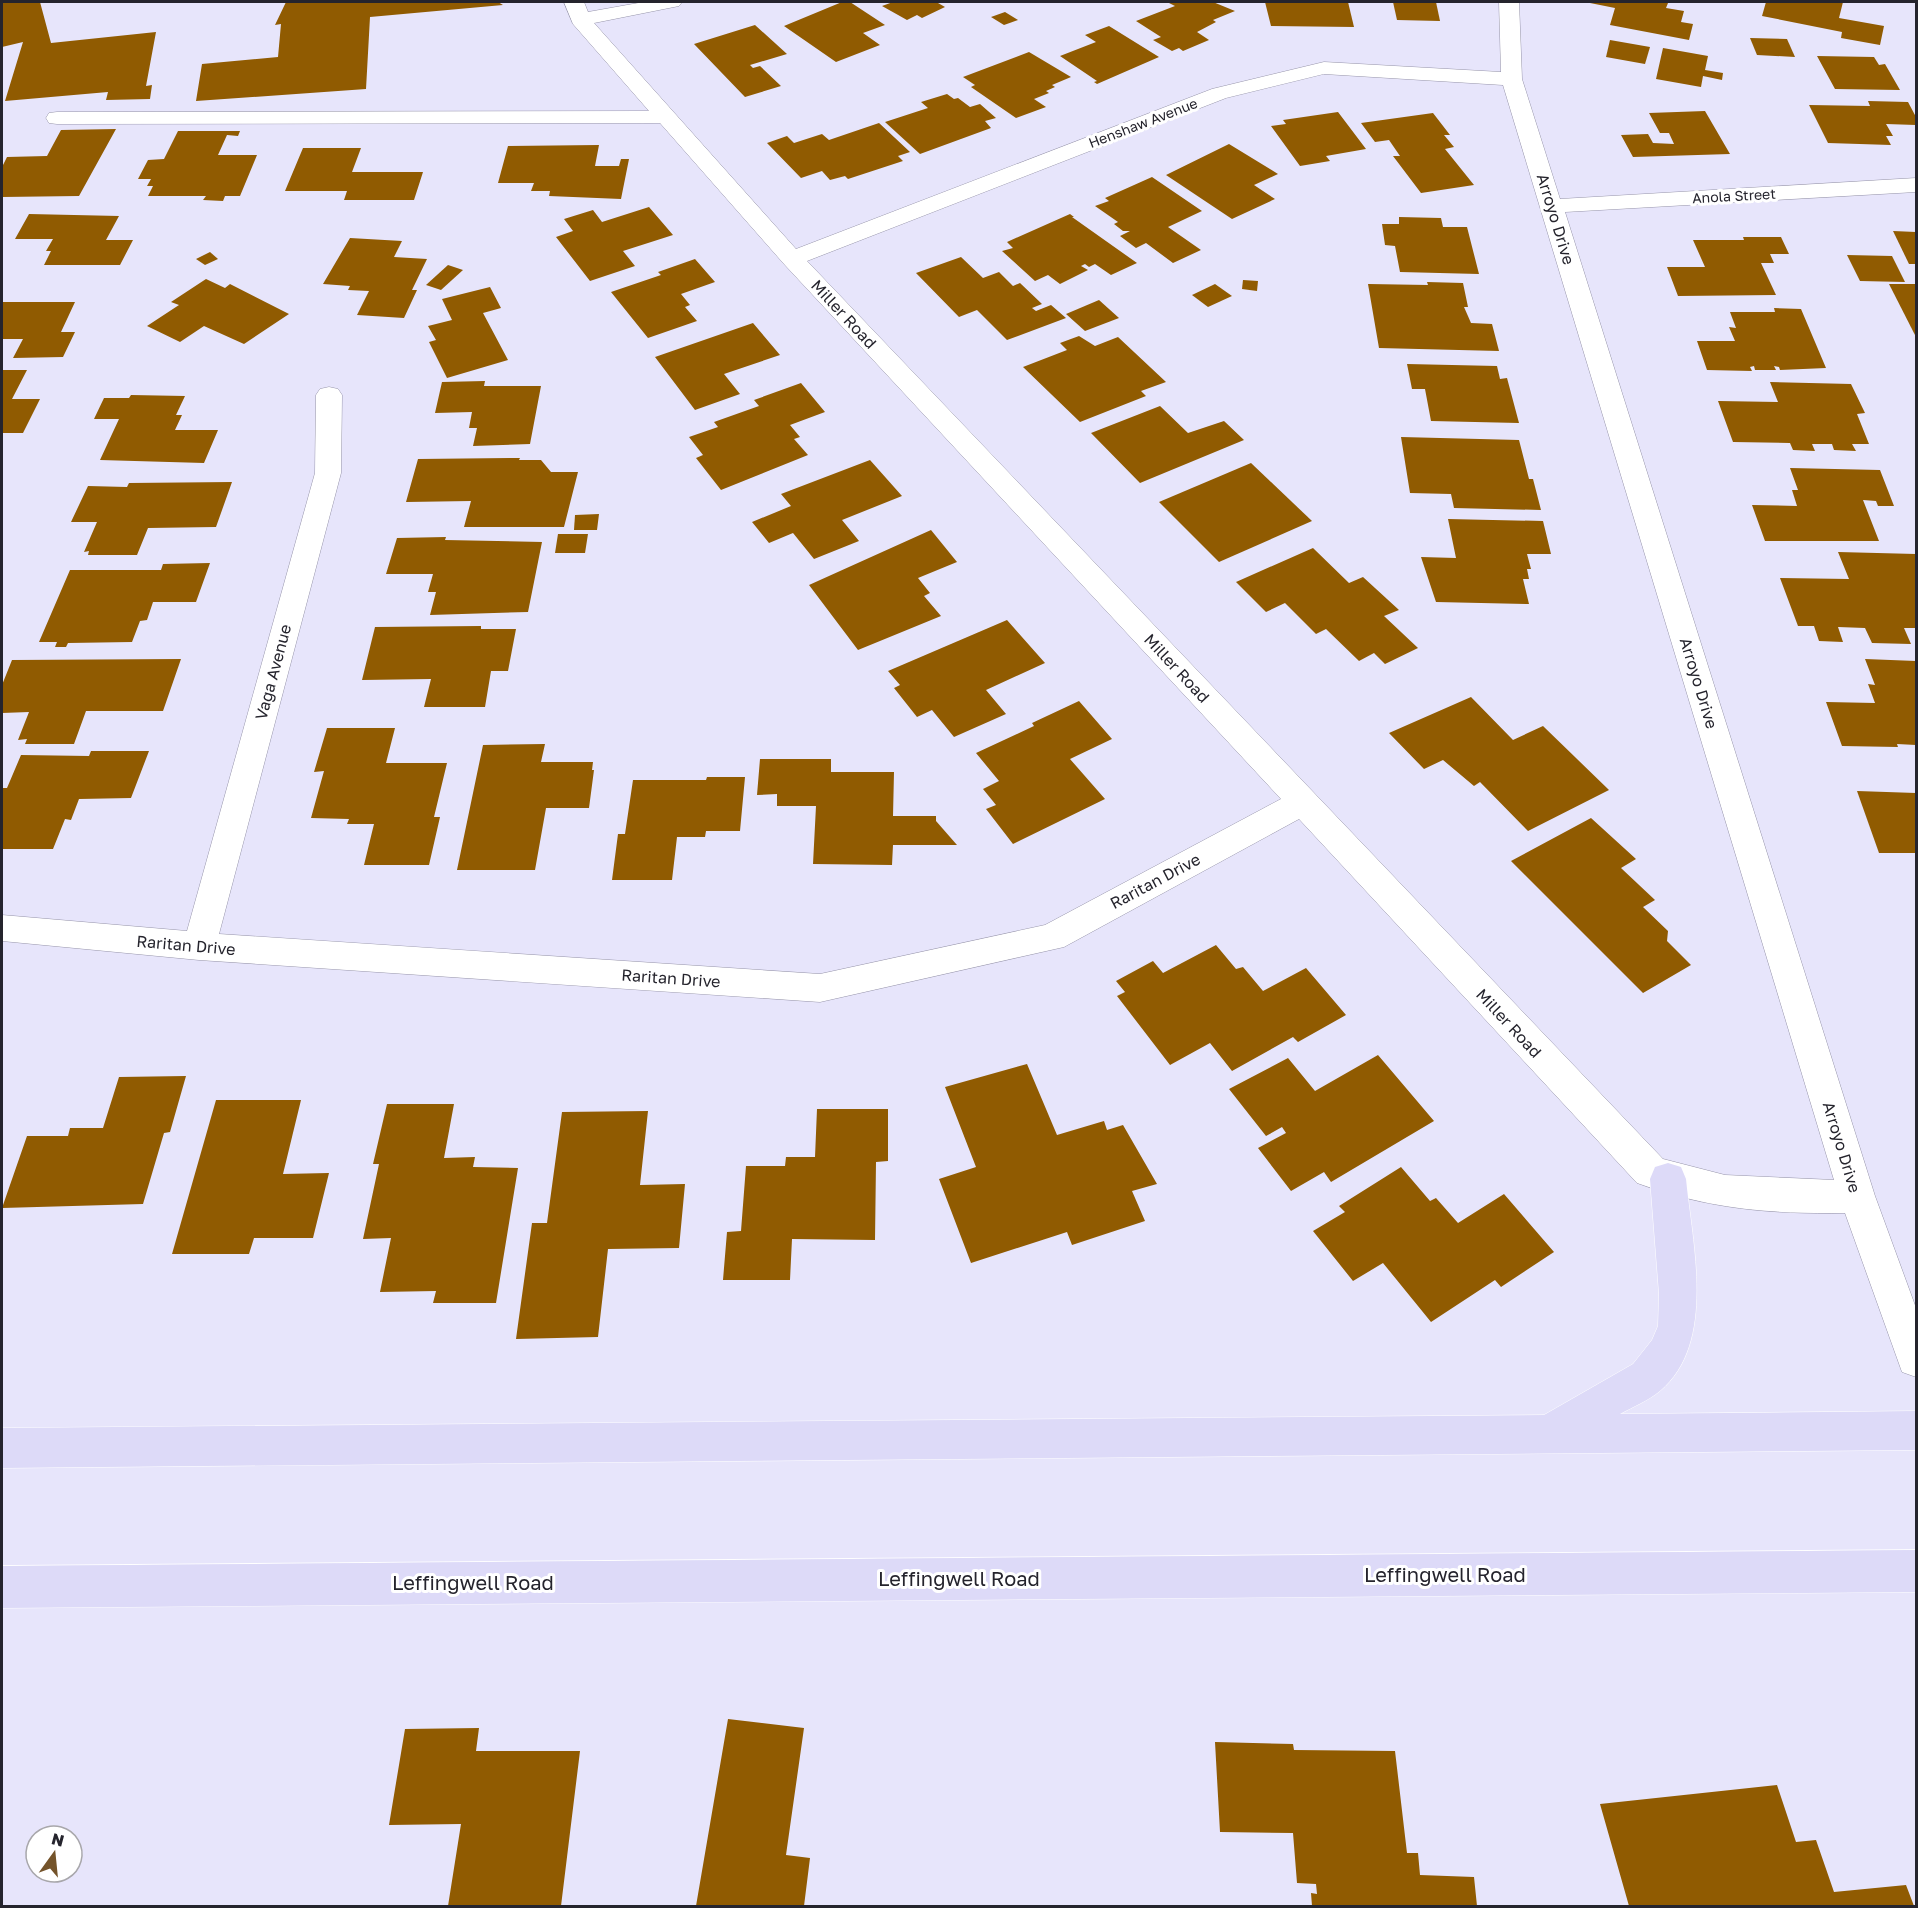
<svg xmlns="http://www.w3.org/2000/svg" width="1918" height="1908" font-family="'Golos Text',sans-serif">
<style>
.building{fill:#905b01}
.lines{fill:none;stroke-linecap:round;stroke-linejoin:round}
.minor-casing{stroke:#9795aa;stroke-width:1}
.major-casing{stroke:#fff;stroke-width:1}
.minor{fill:#fff;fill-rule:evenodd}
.major{fill:#dddaf8;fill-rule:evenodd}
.labels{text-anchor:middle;stroke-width:6;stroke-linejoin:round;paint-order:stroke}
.far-street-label{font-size:14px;fill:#25242d;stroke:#fff}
.street-label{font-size:16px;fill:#25242d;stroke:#fff}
.near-street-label{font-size:20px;fill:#25242d;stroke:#fff}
</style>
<rect width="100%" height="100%" fill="#e7e5fb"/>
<!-- building -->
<g class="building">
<path d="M 2,2 L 40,2 L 51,43 L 156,32 L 146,86 L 152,85 L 150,99 L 106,100 L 108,92 L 5,101 L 23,42 L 2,47 Z"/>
<path d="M 286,2 L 498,2 L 503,5 L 370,17 L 366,89 L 196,101 L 202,64 L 278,57 L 281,24 L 275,25 Z"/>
<path d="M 842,2 L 850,2 L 885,25 L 863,33 L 880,45 L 836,62 L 784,26 Z"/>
<path d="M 893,2 L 942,2 L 938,3 L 945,7 L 922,18 L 917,15 L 907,20 L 882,6 Z"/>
<path d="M 1167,2 L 1213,2 L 1235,11 L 1213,20 L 1216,22 L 1197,32 L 1209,40 L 1183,51 L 1179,48 L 1172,51 L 1153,40 L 1161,37 L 1136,21 L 1175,6 Z"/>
<path d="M 1265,2 L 1348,2 L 1354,27 L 1271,26 Z"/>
<path d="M 1393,2 L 1436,2 L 1440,21 L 1397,20 Z"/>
<path d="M 1585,2 L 1668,3 L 1666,8 L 1684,11 L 1681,22 L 1693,24 L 1689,40 L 1610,25 L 1615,8 Z"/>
<path d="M 1766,2 L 1843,2 L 1839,18 L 1884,26 L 1880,45 L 1841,38 L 1842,32 L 1762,16 Z"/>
<path d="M 1005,12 L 1018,20 L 1004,25 L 991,17 Z"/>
<path d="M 755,25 L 787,54 L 750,65 L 753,68 L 760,66 L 781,86 L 745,97 L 694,44 Z"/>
<path d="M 1109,26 L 1159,57 L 1097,84 L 1094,82 L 1097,81 L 1060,56 L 1096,42 L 1085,35 Z"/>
<path d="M 1750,38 L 1787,39 L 1795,57 L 1757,55 Z"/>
<path d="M 1610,40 L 1650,47 L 1645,64 L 1606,57 Z"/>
<path d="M 1663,48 L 1708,56 L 1705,70 L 1723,73 L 1722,80 L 1703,76 L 1701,87 L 1656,79 Z"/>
<path d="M 1029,52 L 1071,77 L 1052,85 L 1055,87 L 1046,91 L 1049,93 L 1034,99 L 1046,107 L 1016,118 L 971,87 L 975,85 L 963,77 Z"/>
<path d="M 1817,56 L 1874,57 L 1879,65 L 1885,64 L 1900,90 L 1835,89 Z"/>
<path d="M 947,94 L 954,99 L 958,98 L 970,107 L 980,104 L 996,118 L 985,121 L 991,128 L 920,154 L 885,122 L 928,108 L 921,102 Z"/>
<path d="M 1868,101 L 1908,102 L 1916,117 L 1916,125 L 1886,124 L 1893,136 L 1886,136 L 1891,145 L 1828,143 L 1809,105 L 1870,106 Z"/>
<path d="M 1705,111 L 1730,154 L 1633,157 L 1621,135 L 1648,134 L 1653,143 L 1674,144 L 1669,133 L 1660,133 L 1649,113 Z"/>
<path d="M 1338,112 L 1366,149 L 1326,156 L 1330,161 L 1300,166 L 1271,126 L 1286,124 L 1283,120 Z"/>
<path d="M 1433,113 L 1450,135 L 1444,135 L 1454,147 L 1445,149 L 1474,185 L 1421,193 L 1393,156 L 1400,156 L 1389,140 L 1375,142 L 1361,123 Z"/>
<path d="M 879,123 L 910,152 L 898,156 L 903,161 L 848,179 L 845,176 L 830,180 L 822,171 L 801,178 L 767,143 L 787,136 L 794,143 L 822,134 L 829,140 Z"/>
<path d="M 116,129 L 79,196 L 2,197 L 2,167 L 7,157 L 47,156 L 61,130 Z"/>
<path d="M 178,131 L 240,131 L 238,136 L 227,135 L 218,155 L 257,155 L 240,196 L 225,196 L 223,201 L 203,200 L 206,196 L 148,196 L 153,186 L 147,186 L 151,179 L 138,179 L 148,160 L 164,159 Z"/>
<path d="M 1229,144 L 1278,174 L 1254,185 L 1275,199 L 1232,219 L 1166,175 Z"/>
<path d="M 599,145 L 595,166 L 619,166 L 621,159 L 629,159 L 621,199 L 549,196 L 550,191 L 531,191 L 534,183 L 498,183 L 508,146 Z"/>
<path d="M 303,148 L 361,148 L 352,172 L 423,172 L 414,200 L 344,200 L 347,191 L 285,191 Z"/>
<path d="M 1152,177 L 1202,211 L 1168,227 L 1201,250 L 1173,263 L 1146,243 L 1136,248 L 1120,236 L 1130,231 L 1123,231 L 1114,224 L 1118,222 L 1095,206 L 1109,201 L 1105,198 Z"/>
<path d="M 649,207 L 673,235 L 623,251 L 635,266 L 590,281 L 556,237 L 573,231 L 564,219 L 593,210 L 602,222 Z"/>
<path d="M 29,214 L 119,216 L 106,240 L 133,240 L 120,265 L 44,265 L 51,251 L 46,251 L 53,239 L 15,239 Z"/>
<path d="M 1070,214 L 1074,217 L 1072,217 L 1137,263 L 1111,275 L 1095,264 L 1089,267 L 1085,264 L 1081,266 L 1088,270 L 1060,284 L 1048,275 L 1035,281 L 1002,251 L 1013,248 L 1007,242 Z"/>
<path d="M 1399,217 L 1441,218 L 1443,227 L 1467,227 L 1479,274 L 1400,272 L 1395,246 L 1385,245 L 1382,224 L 1399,224 Z"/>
<path d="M 1893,231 L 1916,232 L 1916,264 L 1909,264 Z"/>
<path d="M 1743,237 L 1781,237 L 1789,254 L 1770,254 L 1774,263 L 1761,263 L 1776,295 L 1678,296 L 1667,267 L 1705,267 L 1693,240 L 1744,240 Z"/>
<path d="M 350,238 L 402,241 L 394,257 L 427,259 L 412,290 L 417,290 L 404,318 L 357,315 L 369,291 L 348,290 L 350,286 L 323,284 Z"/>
<path d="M 210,252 L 218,259 L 205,265 L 196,259 Z"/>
<path d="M 1847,255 L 1892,256 L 1905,282 L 1860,281 Z"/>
<path d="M 961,257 L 983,278 L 999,272 L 1013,286 L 1020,283 L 1042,304 L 1032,308 L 1036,311 L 1051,305 L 1066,318 L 1007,340 L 977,310 L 959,317 L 916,273 Z"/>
<path d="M 695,259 L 715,282 L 681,294 L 690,305 L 685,307 L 697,321 L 648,338 L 611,292 L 661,275 L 658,272 Z"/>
<path d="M 448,265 L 463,270 L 441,290 L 426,285 Z"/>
<path d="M 206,279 L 225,288 L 230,284 L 289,314 L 244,344 L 204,326 L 180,342 L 147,326 L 179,305 L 171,302 Z"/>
<path d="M 1243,280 L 1258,281 L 1257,291 L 1242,289 Z"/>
<path d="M 1427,282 L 1463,283 L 1468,307 L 1464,307 L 1471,323 L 1492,324 L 1499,351 L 1379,348 L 1368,284 L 1428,285 Z"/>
<path d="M 1215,284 L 1232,296 L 1208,307 L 1192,295 Z"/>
<path d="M 1889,284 L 1916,284 L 1916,337 Z"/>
<path d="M 490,287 L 501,308 L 483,313 L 508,360 L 447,378 L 429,342 L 436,340 L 428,326 L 452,320 L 442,299 Z"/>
<path d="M 1099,300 L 1119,318 L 1085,331 L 1066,314 Z"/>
<path d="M 2,302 L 75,302 L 61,332 L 75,332 L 63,357 L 13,358 L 23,339 L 2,339 Z"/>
<path d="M 1774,308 L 1801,309 L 1826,368 L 1780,370 L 1779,367 L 1774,366 L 1776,370 L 1755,370 L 1754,366 L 1750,367 L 1752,371 L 1707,370 L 1697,341 L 1735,341 L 1729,327 L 1736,328 L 1730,312 L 1775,312 Z"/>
<path d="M 753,323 L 780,355 L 724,374 L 740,394 L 695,410 L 655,357 Z"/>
<path d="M 1079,336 L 1095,346 L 1118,337 L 1166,382 L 1141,391 L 1146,396 L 1080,422 L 1023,367 L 1067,350 L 1060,343 Z"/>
<path d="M 1407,364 L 1497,366 L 1500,379 L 1507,378 L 1519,423 L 1431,421 L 1425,389 L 1412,389 Z"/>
<path d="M 2,370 L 27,370 L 12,399 L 40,399 L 23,433 L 2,433 Z"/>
<path d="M 485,381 L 484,386 L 541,386 L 530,444 L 473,446 L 477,428 L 469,428 L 472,412 L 435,413 L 442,382 Z"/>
<path d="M 1770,382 L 1851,384 L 1865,413 L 1857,414 L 1869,444 L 1852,444 L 1856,451 L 1834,450 L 1832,444 L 1812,444 L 1815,451 L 1793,450 L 1790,443 L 1733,442 L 1718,401 L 1778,402 Z"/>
<path d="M 801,383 L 825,412 L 790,425 L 800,437 L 794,439 L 808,455 L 721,490 L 696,458 L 703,455 L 689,437 L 718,427 L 714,422 L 759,406 L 754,400 Z"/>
<path d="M 131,395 L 185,396 L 176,415 L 182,415 L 175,430 L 218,430 L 204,463 L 100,460 L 119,419 L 94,419 L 104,398 L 129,398 Z"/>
<path d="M 1160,406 L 1188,433 L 1224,421 L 1244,440 L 1140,483 L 1091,433 Z"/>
<path d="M 1401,437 L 1519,440 L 1529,479 L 1533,479 L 1541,510 L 1454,508 L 1451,494 L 1410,493 Z"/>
<path d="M 520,458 L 519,460 L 541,460 L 551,472 L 578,472 L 564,527 L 464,527 L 471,501 L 406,502 L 418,459 Z"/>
<path d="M 870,460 L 902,496 L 842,520 L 859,541 L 814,559 L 793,533 L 769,543 L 752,522 L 791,506 L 781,494 Z"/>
<path d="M 1251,463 L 1312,521 L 1219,562 L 1159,502 Z"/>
<path d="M 1790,468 L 1880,470 L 1894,506 L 1878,506 L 1876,501 L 1863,500 L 1879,541 L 1765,541 L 1752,505 L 1797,506 L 1792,490 L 1798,490 Z"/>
<path d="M 232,482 L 216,527 L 148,528 L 137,555 L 88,555 L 89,551 L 84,552 L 97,522 L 71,522 L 88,486 L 127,487 L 129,483 Z"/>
<path d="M 599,514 L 597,530 L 574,530 L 575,515 Z"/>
<path d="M 1448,519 L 1543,521 L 1551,554 L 1527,554 L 1531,569 L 1527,569 L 1529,579 L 1523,579 L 1529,604 L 1436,602 L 1421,557 L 1456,558 Z"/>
<path d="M 931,530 L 957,562 L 918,578 L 930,593 L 924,596 L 941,616 L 858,650 L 809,585 Z"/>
<path d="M 558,534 L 588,534 L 585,553 L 555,553 Z"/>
<path d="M 446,537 L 445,540 L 542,542 L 528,612 L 430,615 L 436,592 L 428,592 L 433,574 L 386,574 L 397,538 Z"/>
<path d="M 1313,548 L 1349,583 L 1363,577 L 1399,610 L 1384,616 L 1418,648 L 1385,664 L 1374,653 L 1359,661 L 1326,629 L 1316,634 L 1285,603 L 1266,612 L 1236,582 Z"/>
<path d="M 1838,552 L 1916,554 L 1916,628 L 1904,628 L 1911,644 L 1872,643 L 1865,628 L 1838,627 L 1843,642 L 1819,641 L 1814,626 L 1798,626 L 1780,578 L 1849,579 Z"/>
<path d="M 210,563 L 196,602 L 153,602 L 147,620 L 140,621 L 132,642 L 68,643 L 66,647 L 55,647 L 57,642 L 39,642 L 70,570 L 161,570 L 163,564 Z"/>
<path d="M 1007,620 L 1045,663 L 986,690 L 1006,714 L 954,737 L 932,710 L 917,717 L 894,688 L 900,685 L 888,671 Z"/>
<path d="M 481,626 L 481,629 L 516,629 L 508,671 L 491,671 L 485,707 L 424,707 L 431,679 L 362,680 L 375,627 Z"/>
<path d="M 181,659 L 163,711 L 86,711 L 74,744 L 25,744 L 27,739 L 18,740 L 29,712 L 2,713 L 2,685 L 12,660 Z"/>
<path d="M 1865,659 L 1916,661 L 1916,745 L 1897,744 L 1898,747 L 1842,746 L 1826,702 L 1875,703 L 1868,684 L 1875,685 Z"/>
<path d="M 1471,697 L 1513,740 L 1543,726 L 1609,790 L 1528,831 L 1480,782 L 1474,786 L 1443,760 L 1424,769 L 1389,733 Z"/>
<path d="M 1079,701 L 1112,739 L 1070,759 L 1105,799 L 1013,844 L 986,809 L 996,805 L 983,789 L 999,781 L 976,753 L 1034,726 L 1032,723 Z"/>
<path d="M 327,728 L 395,728 L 386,763 L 447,763 L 434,817 L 440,817 L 429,865 L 364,865 L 374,824 L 347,824 L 349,819 L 311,818 L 324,771 L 314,772 Z"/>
<path d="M 545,744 L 541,762 L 593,762 L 592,770 L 594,770 L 589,808 L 546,808 L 535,870 L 457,870 L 483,745 Z"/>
<path d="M 91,751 L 149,751 L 131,798 L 79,799 L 71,820 L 65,819 L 53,849 L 2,849 L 2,788 L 7,788 L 21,755 L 89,756 Z"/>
<path d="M 760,759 L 831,759 L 831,772 L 894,772 L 893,816 L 936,816 L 936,821 L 957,845 L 893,845 L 892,865 L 813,864 L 816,806 L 777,806 L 777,794 L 757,795 Z"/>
<path d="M 707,777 L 745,777 L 740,831 L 706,831 L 705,837 L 677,837 L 672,880 L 612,880 L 618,834 L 625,834 L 633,780 L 706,780 Z"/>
<path d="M 1857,791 L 1916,793 L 1916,853 L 1879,853 Z"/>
<path d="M 1591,818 L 1636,859 L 1621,868 L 1655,900 L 1643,907 L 1668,931 L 1667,941 L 1691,965 L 1643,993 L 1511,861 Z"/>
<path d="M 1216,945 L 1236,969 L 1243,967 L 1263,991 L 1306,968 L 1346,1015 L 1298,1042 L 1293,1037 L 1232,1071 L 1210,1043 L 1170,1065 L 1117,996 L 1125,992 L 1116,981 L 1153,961 L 1163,973 Z"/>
<path d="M 1378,1055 L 1434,1121 L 1331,1182 L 1324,1172 L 1291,1191 L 1258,1148 L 1286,1133 L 1282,1127 L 1266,1136 L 1229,1089 L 1288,1058 L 1315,1091 Z"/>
<path d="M 1027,1064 L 1057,1135 L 1104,1121 L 1107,1130 L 1123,1125 L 1157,1184 L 1132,1191 L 1145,1221 L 1072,1245 L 1067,1232 L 971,1263 L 939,1179 L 976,1167 L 945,1087 Z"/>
<path d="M 186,1076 L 170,1132 L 164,1133 L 143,1204 L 2,1208 L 27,1136 L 68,1136 L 70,1128 L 103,1128 L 119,1077 Z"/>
<path d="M 216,1100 L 301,1100 L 283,1174 L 329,1173 L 313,1238 L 254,1238 L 249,1254 L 172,1254 Z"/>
<path d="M 387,1104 L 454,1104 L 444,1158 L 475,1157 L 473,1167 L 518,1168 L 496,1303 L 433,1303 L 436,1291 L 380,1292 L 391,1238 L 363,1239 L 379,1164 L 373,1164 Z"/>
<path d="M 817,1109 L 888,1109 L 888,1161 L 876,1162 L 875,1240 L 792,1239 L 790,1280 L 723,1280 L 727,1232 L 741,1231 L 746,1166 L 785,1166 L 786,1157 L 815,1157 Z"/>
<path d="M 648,1111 L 640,1185 L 685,1184 L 679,1248 L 608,1249 L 598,1337 L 516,1339 L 532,1223 L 547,1223 L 562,1112 Z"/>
<path d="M 1401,1167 L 1430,1201 L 1436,1198 L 1458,1223 L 1504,1194 L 1554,1252 L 1501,1287 L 1495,1280 L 1431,1322 L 1383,1263 L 1353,1281 L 1313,1231 L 1345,1212 L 1339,1206 Z"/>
<path d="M 728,1719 L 804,1728 L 786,1855 L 810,1858 L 804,1906 L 696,1906 Z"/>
<path d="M 479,1728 L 476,1751 L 580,1751 L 561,1906 L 448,1906 L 461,1824 L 389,1825 L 405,1729 Z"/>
<path d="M 1215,1742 L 1293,1744 L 1294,1750 L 1395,1751 L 1407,1853 L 1418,1853 L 1420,1875 L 1474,1877 L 1477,1906 L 1312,1906 L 1311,1893 L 1317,1894 L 1316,1884 L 1297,1883 L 1293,1833 L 1220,1832 Z"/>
<path d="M 1777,1785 L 1796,1842 L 1816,1840 L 1834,1892 L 1906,1885 L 1914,1906 L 1629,1906 L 1600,1804 Z"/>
</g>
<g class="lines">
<!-- minor casing -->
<g class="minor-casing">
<path id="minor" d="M 564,2 L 584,2 L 588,12 L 644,2 L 682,2 L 679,6 L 594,23 L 796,249 L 1212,89 L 1324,62 L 1501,72 L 1499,2 L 1519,2 L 1522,79 L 1560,199 L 1916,178 L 1916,192 L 1565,212 L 1875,1196 L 1916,1308 L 1916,1377 L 1902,1372 L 1845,1213 C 1770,1214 1708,1209 1637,1183 L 1299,819 L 1064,947 L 820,1002 L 199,960 L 2,941 L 2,915 L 187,931 L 315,473 L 316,395 L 320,389 L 329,387 L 338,389 L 342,395 L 341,473 L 219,934 L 820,974 L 1045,925 L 1281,799 L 784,264 L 660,123 L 57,124 L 49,123 L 46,118 L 49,113 L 57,112 L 649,111 L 573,24 ZM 1324,74 L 1503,85 L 1834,1180 L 1725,1175 L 1663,1159 L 807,261 L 1226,98 Z"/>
</g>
<!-- major casing -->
<g class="major-casing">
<g id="major">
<path d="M 1668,1163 L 1681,1167 L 1686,1179 C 1692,1243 1717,1343 1660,1391 C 1649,1400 1633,1407 1620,1414 L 1916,1411 L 1916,1450 L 2,1468 L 2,1428 L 1544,1415 L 1633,1364 L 1652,1340 L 1658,1326 L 1659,1294 L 1650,1179 L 1655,1167 Z"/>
<path d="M 1916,1550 L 1916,1592 L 2,1608 L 2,1566 Z"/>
</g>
</g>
<!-- minor -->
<use href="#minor" class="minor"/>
<!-- major -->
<use href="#major" class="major"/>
</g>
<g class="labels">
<!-- far-street labels -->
<g class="far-street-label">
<text transform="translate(1143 123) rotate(-21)" y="5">Henshaw Avenue</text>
<text transform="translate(1734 196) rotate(-3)" y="5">Anola Street</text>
</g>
<!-- street labels -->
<g class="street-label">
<text transform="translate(1556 219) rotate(73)" y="6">Arroyo Drive</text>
<text transform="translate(844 314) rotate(47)" y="6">Miller Road</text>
<text transform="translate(1177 668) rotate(47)" y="6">Miller Road</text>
<text transform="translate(273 672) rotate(-75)" y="6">Vaga Avenue</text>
<text transform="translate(1699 683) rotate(73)" y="6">Arroyo Drive</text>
<text transform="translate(1155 881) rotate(-28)" y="6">Raritan Drive</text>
<text transform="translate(186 945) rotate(5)" y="6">Raritan Drive</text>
<text transform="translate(671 978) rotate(4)" y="6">Raritan Drive</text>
<text transform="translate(1509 1023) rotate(47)" y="6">Miller Road</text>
<text transform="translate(1842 1147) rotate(73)" y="6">Arroyo Drive</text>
</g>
<!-- near-street labels -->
<g class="near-street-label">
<text x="1445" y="1582">Leffingwell Road</text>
<text x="959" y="1586">Leffingwell Road</text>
<text x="473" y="1590">Leffingwell Road</text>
</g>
</g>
<!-- border -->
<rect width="1918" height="1908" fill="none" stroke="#25242d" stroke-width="6"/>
<!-- north arrow -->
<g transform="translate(54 1854) rotate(15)"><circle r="28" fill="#ffffff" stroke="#a8a7ab" stroke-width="1.5"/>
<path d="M0-4.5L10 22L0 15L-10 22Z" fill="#74532a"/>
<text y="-9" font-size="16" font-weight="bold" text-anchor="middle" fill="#25242d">N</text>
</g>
</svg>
